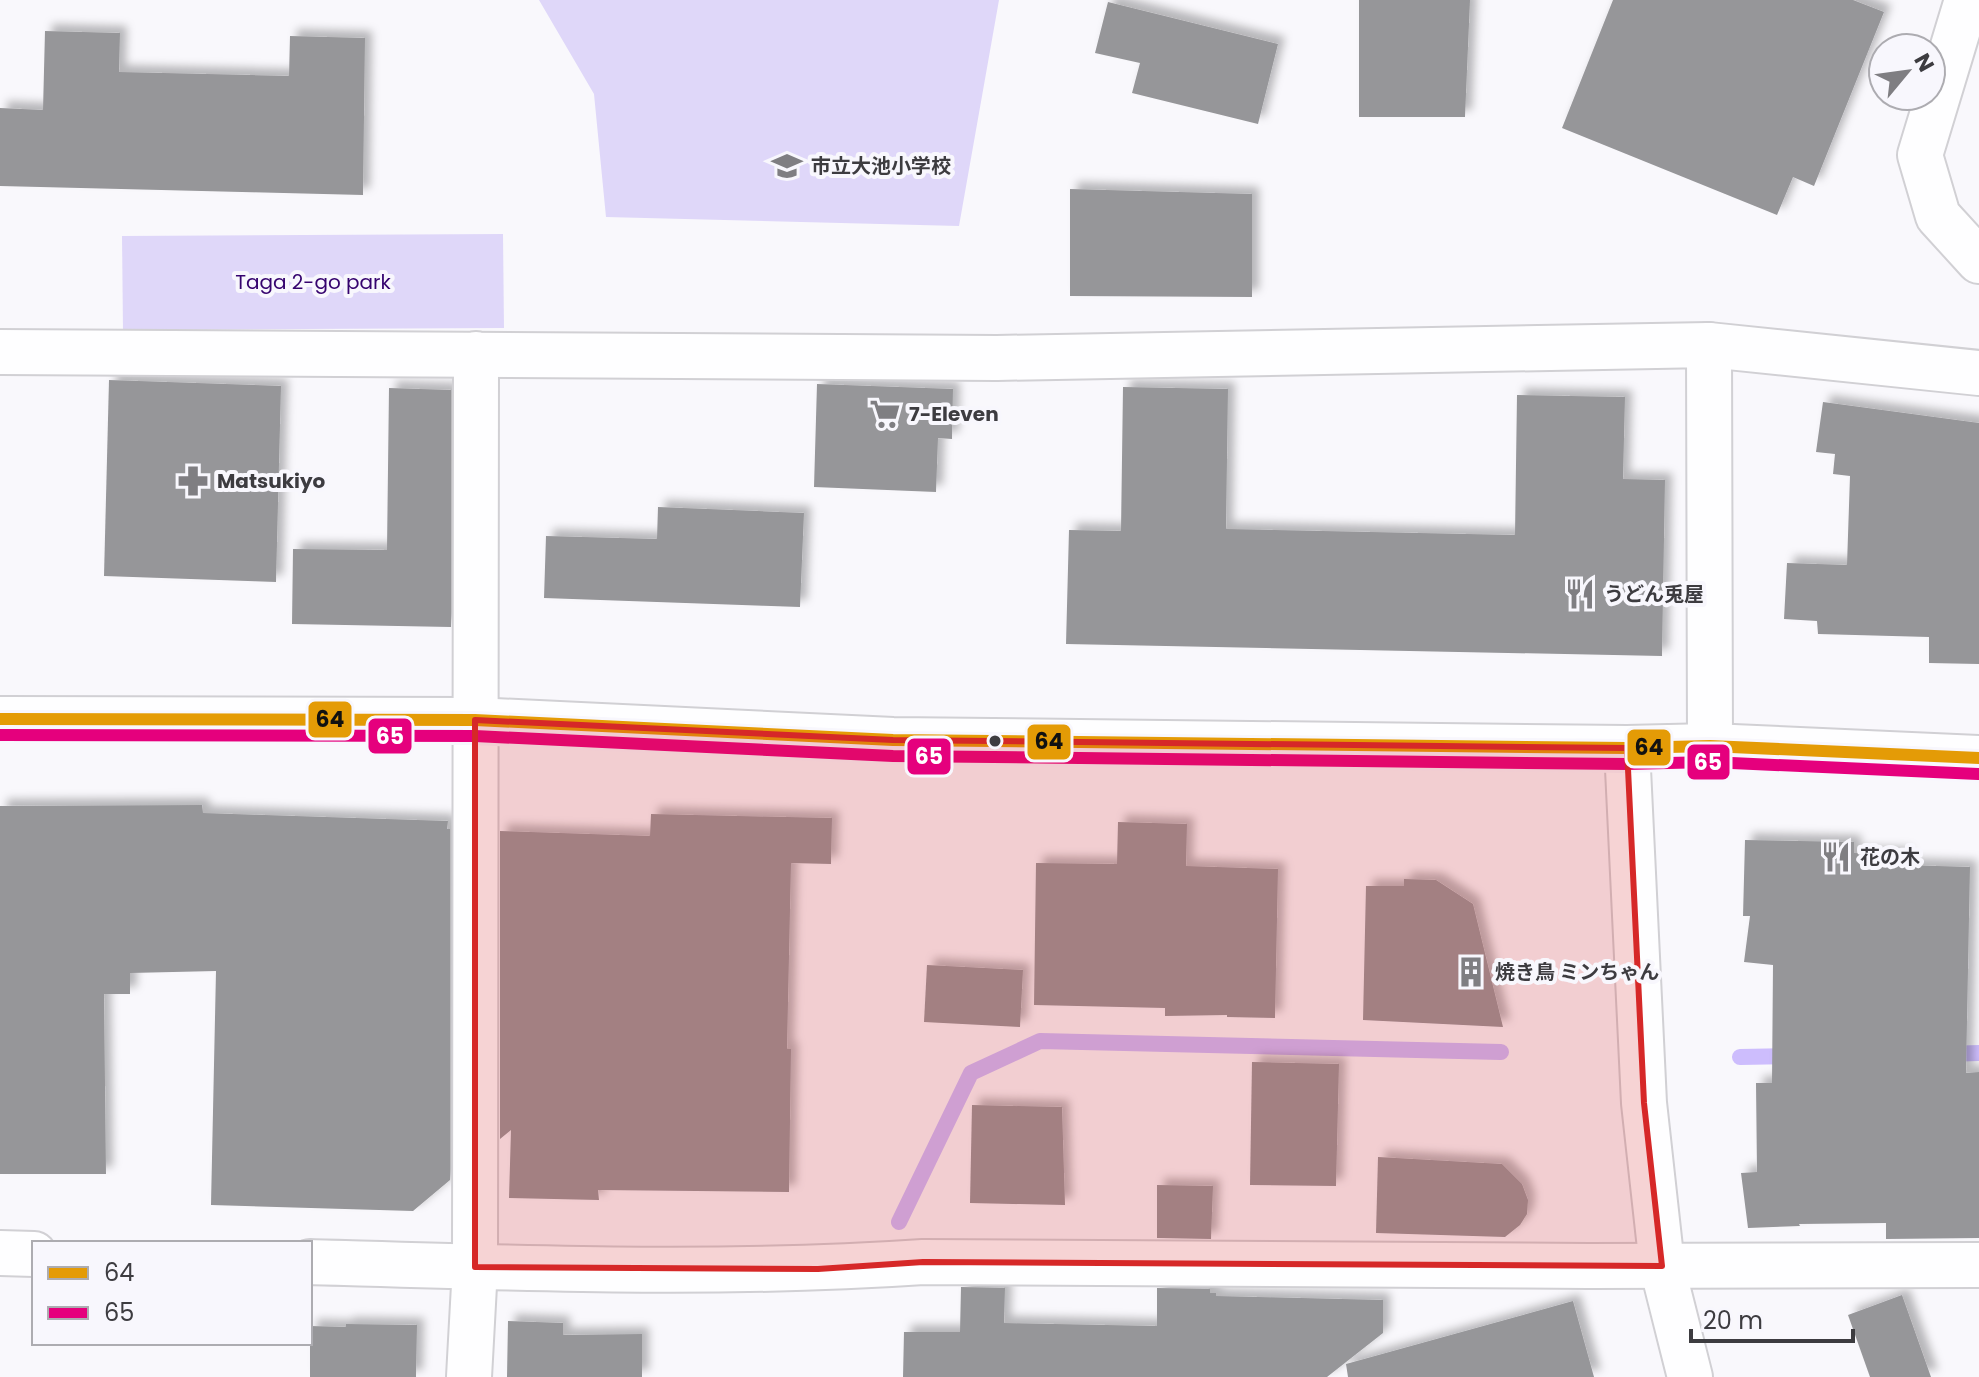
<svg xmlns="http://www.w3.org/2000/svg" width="1979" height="1377" font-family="Poppins,'Noto Sans JP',sans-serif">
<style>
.green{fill:#dfd7f9}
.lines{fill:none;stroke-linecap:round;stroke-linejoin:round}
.stream{stroke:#cdbdfd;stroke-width:16}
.building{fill:#969699;filter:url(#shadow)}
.street-casing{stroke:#d1d0d4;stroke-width:48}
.secondary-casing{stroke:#d1d0d4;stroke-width:48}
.street{stroke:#fefeff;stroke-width:44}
.secondary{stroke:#fefeff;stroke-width:44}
.bus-1-casing{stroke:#f8f7fd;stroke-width:18}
.bus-2-casing{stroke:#f8f7fd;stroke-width:18}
.bus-1{stroke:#e49b06;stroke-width:12}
.bus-2{stroke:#e5007d;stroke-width:12}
.marked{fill:#d62828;fill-opacity:0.2;stroke:#d62828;stroke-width:6;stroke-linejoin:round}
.bus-dot{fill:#3d3c40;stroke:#f8f7fd;stroke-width:3}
.labels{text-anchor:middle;stroke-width:8;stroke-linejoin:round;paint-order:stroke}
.poi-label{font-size:20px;font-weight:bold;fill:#3d3c40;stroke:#f8f7fd;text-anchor:start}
.park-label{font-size:20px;fill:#35036e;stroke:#f8f7fd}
.line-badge{stroke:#f8f7fd;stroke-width:3}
.badge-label{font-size:22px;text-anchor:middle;font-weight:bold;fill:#fff}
.pale-badge-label{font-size:22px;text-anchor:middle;font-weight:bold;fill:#111}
</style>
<defs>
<filter id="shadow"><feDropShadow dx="7" dy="-7" stdDeviation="4" flood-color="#0004"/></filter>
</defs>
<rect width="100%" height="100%" fill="#f9f8fc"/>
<!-- green -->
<g class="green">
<path d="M 539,0 L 999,0 L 959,226 L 606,217 L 594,94 Z"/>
<path d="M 503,234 L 504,328 L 123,330 L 122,236 Z"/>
</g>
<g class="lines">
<!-- stream -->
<g class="stream">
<path d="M 1945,1054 L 1979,1053"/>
<path d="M 1740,1057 L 1794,1056"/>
<path d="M 899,1222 L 971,1073 L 1040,1041 L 1501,1052"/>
</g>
</g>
<!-- building -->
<g class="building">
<path d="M 1359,0 L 1470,0 L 1465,117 L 1359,117 Z"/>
<path d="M 1613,0 L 1853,0 L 1884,12 L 1814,186 L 1793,177 L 1777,215 L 1562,128 Z"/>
<path d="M 1108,2 L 1278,44 L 1258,124 L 1132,93 L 1140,63 L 1095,53 Z"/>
<path d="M 45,31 L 120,33 L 119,72 L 289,76 L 290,36 L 365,38 L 363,195 L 0,186 L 0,108 L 43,110 Z"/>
<path d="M 1070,189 L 1252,194 L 1252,297 L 1070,296 Z"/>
<path d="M 109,380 L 281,386 L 276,582 L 104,576 Z"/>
<path d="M 817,384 L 953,389 L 952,439 L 938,438 L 936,492 L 814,487 Z"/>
<path d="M 1123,387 L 1228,389 L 1226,529 L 1515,535 L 1517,395 L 1625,397 L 1623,479 L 1665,480 L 1662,656 L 1066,644 L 1069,530 L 1121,531 Z"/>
<path d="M 389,388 L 451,390 L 451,627 L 292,624 L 293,549 L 387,550 Z"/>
<path d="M 1823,402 L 1979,423 L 1979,664 L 1929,663 L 1929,637 L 1818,634 L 1817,621 L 1784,619 L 1787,563 L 1847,565 L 1850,476 L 1833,474 L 1835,454 L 1816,452 Z"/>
<path d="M 658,507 L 804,513 L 800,607 L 544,598 L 546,536 L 657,539 Z"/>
<path d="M 202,805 L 203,813 L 448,821 L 447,829 L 450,829 L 450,1180 L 413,1211 L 211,1205 L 216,971 L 130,973 L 130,994 L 104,994 L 106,1174 L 0,1174 L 0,806 Z"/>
<path d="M 651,814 L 832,818 L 831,864 L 791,863 L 787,1049 L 791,1049 L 789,1192 L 598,1190 L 599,1200 L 509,1198 L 511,1130 L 500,1139 L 500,831 L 650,836 Z"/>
<path d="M 1118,822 L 1187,824 L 1186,866 L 1278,869 L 1275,1018 L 1227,1017 L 1227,1015 L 1165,1016 L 1165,1008 L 1034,1005 L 1036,863 L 1117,864 Z"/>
<path d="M 1745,840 L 1854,842 L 1854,853 L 1905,854 L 1904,865 L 1970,867 L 1966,1073 L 1979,1072 L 1979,1238 L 1886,1239 L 1886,1223 L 1799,1224 L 1800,1226 L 1748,1228 L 1741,1173 L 1757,1172 L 1756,1083 L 1772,1083 L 1773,965 L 1744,962 L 1750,916 L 1743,916 Z"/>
<path d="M 1404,879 L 1436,880 L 1473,904 L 1503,1027 L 1363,1020 L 1366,886 L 1404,886 Z"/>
<path d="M 927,965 L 1023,970 L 1020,1027 L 924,1022 Z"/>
<path d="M 1252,1062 L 1339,1064 L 1336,1186 L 1250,1185 Z"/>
<path d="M 972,1105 L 1062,1107 L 1065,1205 L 970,1203 Z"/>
<path d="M 1378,1157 L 1502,1164 L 1522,1184 L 1528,1200 L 1527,1214 L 1520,1225 L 1505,1237 L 1376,1233 Z"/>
<path d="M 1157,1185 L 1213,1186 L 1211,1239 L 1157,1238 Z"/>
<path d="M 961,1287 L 1005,1288 L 1004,1323 L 1157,1326 L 1157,1288 L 1210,1289 L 1210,1293 L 1216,1293 L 1216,1296 L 1383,1300 L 1383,1333 L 1327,1377 L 903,1377 L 904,1332 L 960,1332 Z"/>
<path d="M 1902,1295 L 1931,1377 L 1870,1377 L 1848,1315 Z"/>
<path d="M 1573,1301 L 1594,1377 L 1348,1377 L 1346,1364 Z"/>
<path d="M 508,1321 L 563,1323 L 563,1335 L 642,1334 L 642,1377 L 507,1377 Z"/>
<path d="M 346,1324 L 417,1325 L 416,1377 L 310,1377 L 310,1326 L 346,1327 Z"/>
</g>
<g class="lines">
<!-- street casing -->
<g class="street-casing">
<g id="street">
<path d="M 1709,345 L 1979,373"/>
<path d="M 0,352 L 997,358 L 1709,345 L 1710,746"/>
<path d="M 0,1253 L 34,1254"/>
<path d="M 310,1262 C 514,1268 719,1276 923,1262 L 1589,1266 L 1979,1265"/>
<path d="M 469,1377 L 475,1267 L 476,354"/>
</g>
</g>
<!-- secondary casing -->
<g class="secondary-casing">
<g id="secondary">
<path d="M 1967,0 L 1920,155 L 1938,216 L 1979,261"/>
<path d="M 0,719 L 475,720 L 893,740 L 1627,748 L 1710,746 L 1979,758"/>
<path d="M 1627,748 L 1644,1103 L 1662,1266 L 1690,1377"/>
</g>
</g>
<!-- street -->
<use href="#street" class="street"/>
<!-- secondary -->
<use href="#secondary" class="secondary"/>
<!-- bus-1 casing -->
<g class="bus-1-casing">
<path id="bus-1" d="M 0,719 L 475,720 L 893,740 L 1627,748 L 1710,746 L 1979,758"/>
</g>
<!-- bus-2 casing -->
<g class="bus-2-casing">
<path id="bus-2" d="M 0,735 L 475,736 L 893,756 L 1627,764 L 1710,762 L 1978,774"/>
</g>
<!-- bus-1 -->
<use href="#bus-1" class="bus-1"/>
<!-- bus-2 -->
<use href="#bus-2" class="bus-2"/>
</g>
<!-- marked area -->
<path class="marked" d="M 475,720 L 893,740 L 1627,748 L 1644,1103 L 1662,1266 L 923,1262 L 818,1269 L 475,1267 Z"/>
<!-- icons -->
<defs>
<g id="school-bare" transform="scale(2.4)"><path d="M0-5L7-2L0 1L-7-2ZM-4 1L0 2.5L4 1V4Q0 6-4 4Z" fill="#7f7e82" stroke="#f8f7fd" stroke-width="2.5" paint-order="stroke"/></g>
<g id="supermarket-bare" transform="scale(2.4)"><path d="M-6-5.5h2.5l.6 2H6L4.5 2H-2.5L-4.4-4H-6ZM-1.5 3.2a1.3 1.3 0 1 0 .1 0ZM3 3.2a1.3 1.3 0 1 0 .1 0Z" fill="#7f7e82" stroke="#f8f7fd" stroke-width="2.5" paint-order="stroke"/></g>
<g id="pharmacy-bare" transform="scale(2.4)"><path d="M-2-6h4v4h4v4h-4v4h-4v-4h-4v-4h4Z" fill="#7f7e82" stroke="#f8f7fd" stroke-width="2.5" paint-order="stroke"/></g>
<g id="restaurant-bare" transform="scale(2.4)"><path d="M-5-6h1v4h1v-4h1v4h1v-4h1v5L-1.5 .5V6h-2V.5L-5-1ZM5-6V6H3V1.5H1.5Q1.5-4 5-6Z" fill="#7f7e82" stroke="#f8f7fd" stroke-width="2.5" paint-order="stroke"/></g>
<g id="building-bare" transform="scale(2.4)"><path d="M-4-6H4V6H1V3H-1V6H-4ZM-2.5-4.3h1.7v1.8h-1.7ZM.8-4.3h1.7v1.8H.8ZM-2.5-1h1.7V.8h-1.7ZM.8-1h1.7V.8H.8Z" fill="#7f7e82" stroke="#f8f7fd" stroke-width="2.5" paint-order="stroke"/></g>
</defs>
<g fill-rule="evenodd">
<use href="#school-bare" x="787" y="166"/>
<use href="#supermarket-bare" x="885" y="414"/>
<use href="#pharmacy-bare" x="193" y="481"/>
<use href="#restaurant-bare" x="1580" y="594"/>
<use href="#restaurant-bare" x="1836" y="857"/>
<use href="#building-bare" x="1471" y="972"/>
</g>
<!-- markers -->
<circle class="bus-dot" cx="995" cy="741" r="7"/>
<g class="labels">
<!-- poi labels -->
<g class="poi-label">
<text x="811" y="173">市立大池小学校</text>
<text x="909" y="421">7-Eleven</text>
<text x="217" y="488">Matsukiyo</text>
<text x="1604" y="601">うどん兎屋</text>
<text x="1860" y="864">花の木</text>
<text x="1495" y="979">焼き鳥 ミンちゃん</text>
</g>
<!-- park labels -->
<g class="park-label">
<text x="313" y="289">Taga 2-go park</text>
</g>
</g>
<g class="line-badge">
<rect x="307" y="700" width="46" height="39" rx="8" fill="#e49b06"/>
<rect x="367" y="717" width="46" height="38" rx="8" fill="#e5007d"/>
<rect x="1026" y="723" width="46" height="38" rx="8" fill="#e49b06"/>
<rect x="1626" y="728" width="46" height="39" rx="8" fill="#e49b06"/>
<rect x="906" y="737" width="46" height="39" rx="8" fill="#e5007d"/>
<rect x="1686" y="743" width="45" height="38" rx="8" fill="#e5007d"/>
</g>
<g class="badge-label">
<text x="390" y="744">65</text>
<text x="929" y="764">65</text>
<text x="1708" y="770">65</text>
</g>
<g class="pale-badge-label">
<text x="330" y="727">64</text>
<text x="1049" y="749">64</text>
<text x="1649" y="755">64</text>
</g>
<!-- legend -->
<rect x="32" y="1241" width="280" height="104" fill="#f8f7fd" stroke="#adacb1" stroke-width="2"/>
<rect x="48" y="1267" width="40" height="12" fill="#e49b06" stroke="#adacb1" stroke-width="2"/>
<text x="104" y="1281" font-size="24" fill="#3d3c40">64</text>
<rect x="48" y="1307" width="40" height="12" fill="#e5007d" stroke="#adacb1" stroke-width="2"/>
<text x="104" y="1321" font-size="24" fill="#3d3c40">65</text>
<!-- north arrow -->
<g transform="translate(1907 72) rotate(61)"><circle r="38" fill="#f8f7fd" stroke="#adacb1" stroke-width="2"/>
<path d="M0-6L14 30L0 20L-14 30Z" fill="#7f7e82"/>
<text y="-12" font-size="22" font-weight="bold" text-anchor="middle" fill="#3d3c40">N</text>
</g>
<!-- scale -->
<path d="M1691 1329v12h162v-12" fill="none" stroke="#3d3c40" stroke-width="4"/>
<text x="1703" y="1329" font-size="24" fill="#3d3c40" stroke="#f8f7fd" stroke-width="6" paint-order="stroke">20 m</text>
</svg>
